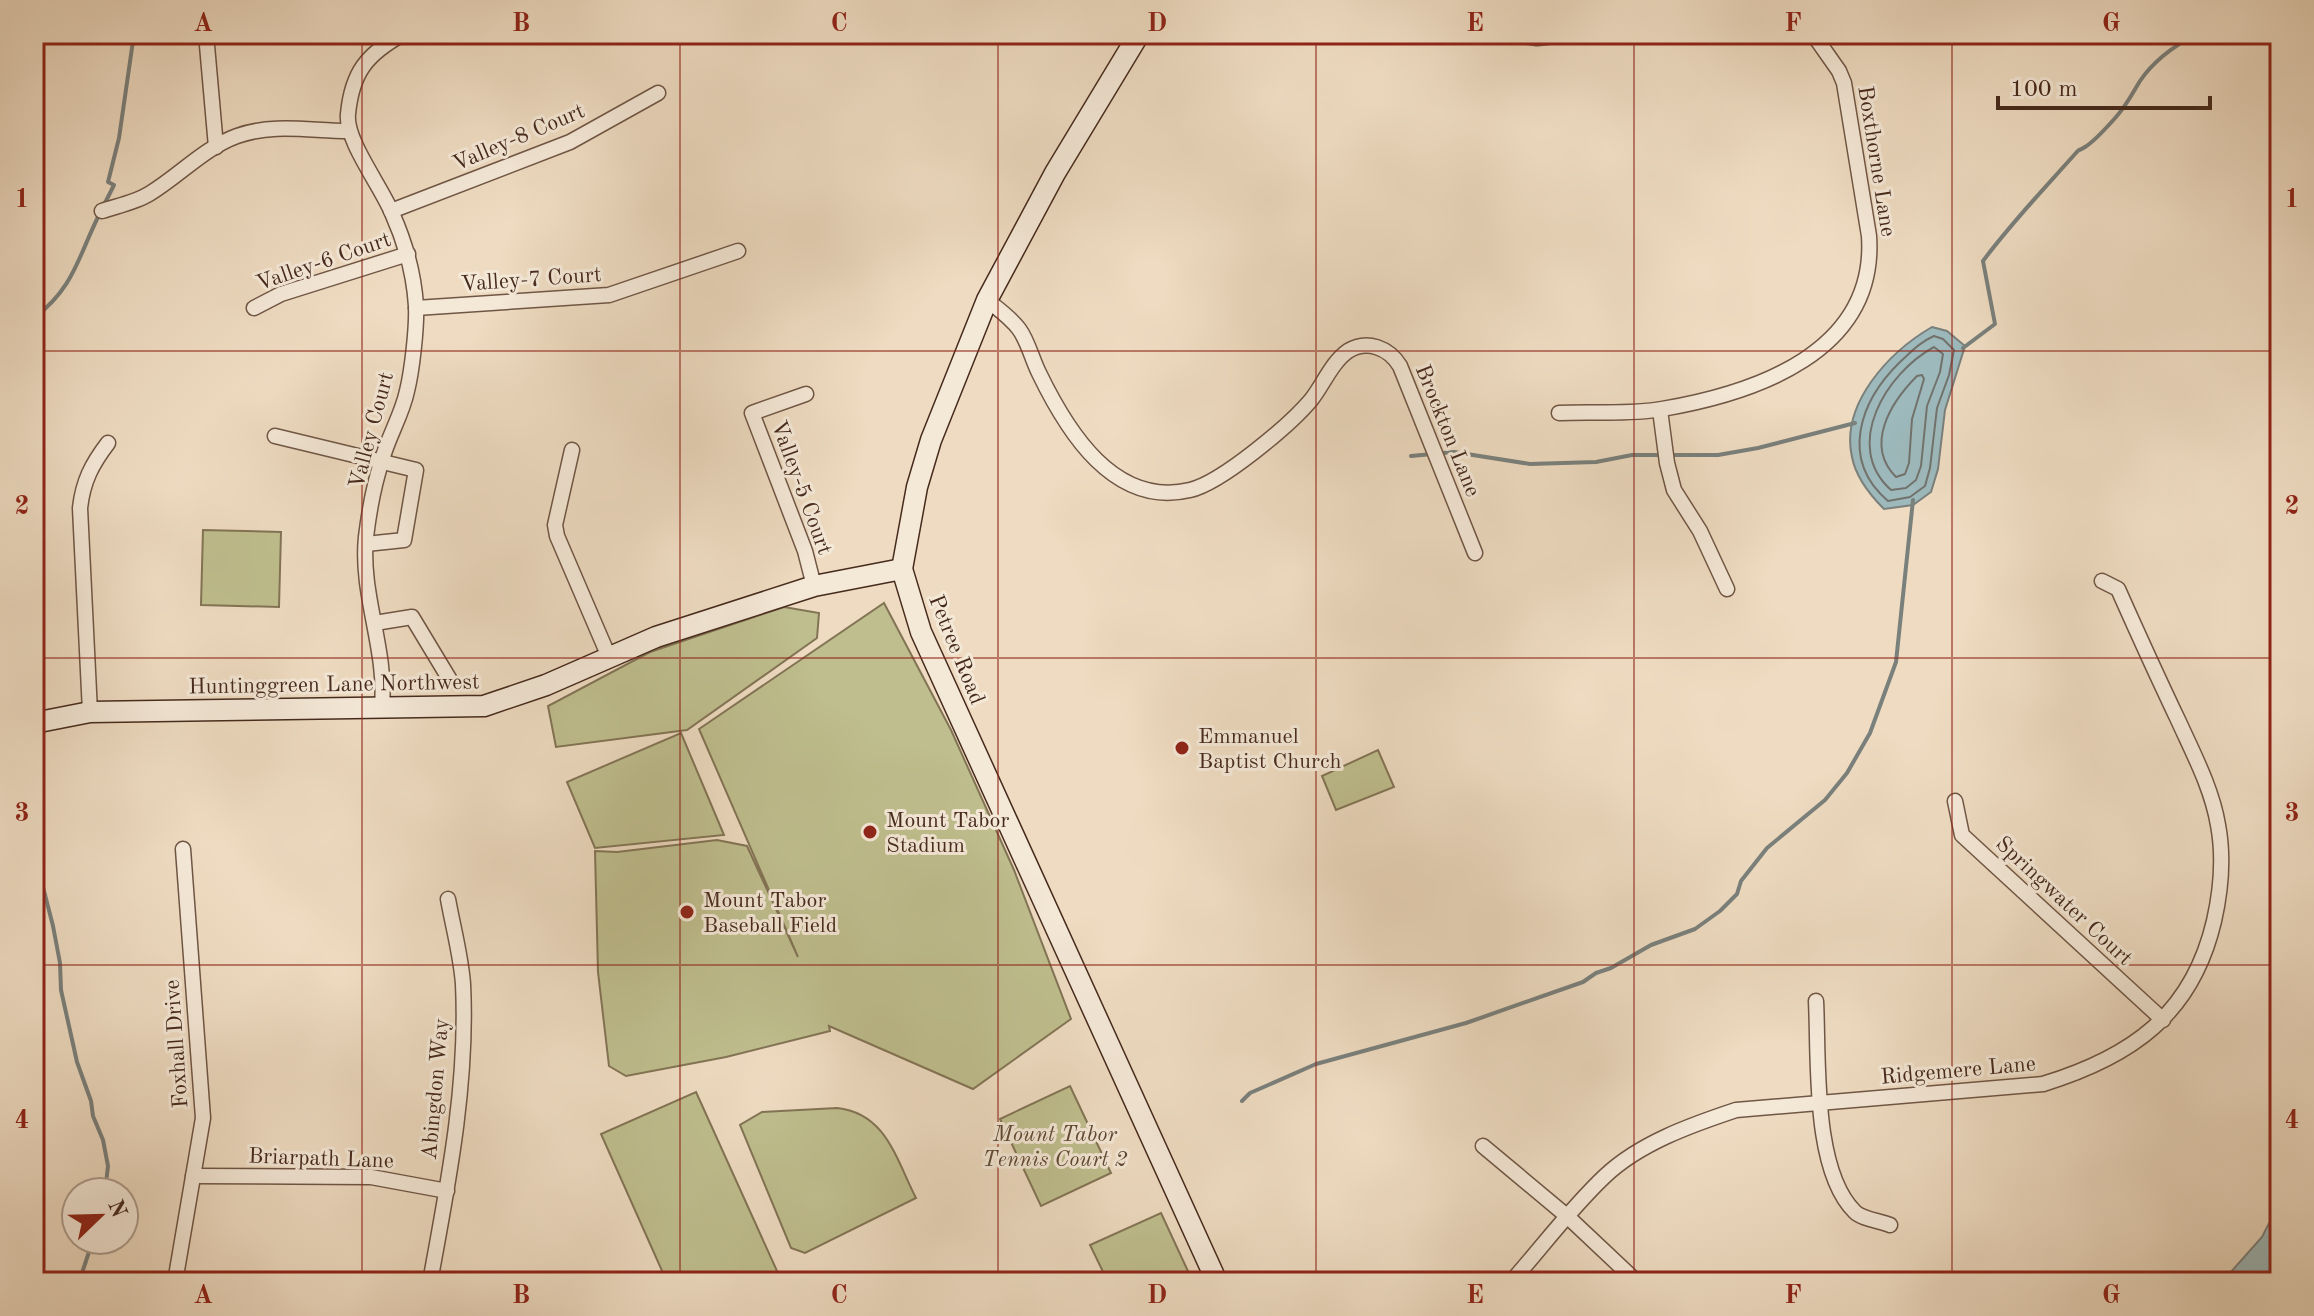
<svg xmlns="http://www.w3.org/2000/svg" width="2314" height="1316" font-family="'Old Standard TT',serif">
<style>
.green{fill:#bfbe8e;stroke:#827455;stroke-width:2}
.water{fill:#9db9bc;stroke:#7a807c;stroke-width:2}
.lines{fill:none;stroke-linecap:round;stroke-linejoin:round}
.shore{stroke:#72726c;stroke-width:2}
.stream{stroke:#7a807c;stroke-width:4}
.street-casing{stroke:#705645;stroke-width:17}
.secondary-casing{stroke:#462a1c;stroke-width:23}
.street{stroke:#f4e8d7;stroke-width:14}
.secondary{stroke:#f4e8d7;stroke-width:20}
.grid{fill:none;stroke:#8f2418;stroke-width:2;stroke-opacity:0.55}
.poi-dot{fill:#8f2418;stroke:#f4e8d7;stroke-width:3}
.labels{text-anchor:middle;stroke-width:6;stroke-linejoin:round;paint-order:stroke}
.street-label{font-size:22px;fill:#462a1c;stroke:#f4e8d7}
.poi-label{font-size:22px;fill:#462a1c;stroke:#f4e8d7;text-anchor:start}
.park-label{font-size:22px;font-style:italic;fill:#5e4833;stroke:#f4e8d7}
.neatline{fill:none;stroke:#8f2418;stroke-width:3}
.grid-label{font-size:26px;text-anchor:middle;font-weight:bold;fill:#8f2418}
</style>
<rect width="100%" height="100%" fill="#eedbc1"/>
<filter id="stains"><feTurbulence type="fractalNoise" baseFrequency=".0025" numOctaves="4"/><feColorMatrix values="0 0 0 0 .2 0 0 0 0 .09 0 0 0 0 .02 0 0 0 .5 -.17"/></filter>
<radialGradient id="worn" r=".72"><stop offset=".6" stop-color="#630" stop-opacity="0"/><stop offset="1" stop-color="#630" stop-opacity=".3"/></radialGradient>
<!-- green -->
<g class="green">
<path d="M 203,530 L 281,532 L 279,607 L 201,605 Z"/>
<path d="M 884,603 L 951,730 L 1014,870 L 1071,1019 L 973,1089 L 829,1026 L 830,1031 L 726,1057 L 626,1076 L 609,1066 L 598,972 L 595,851 L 617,852 L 717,840 L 747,846 L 798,957 L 699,729 Z"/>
<path d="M 784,607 L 819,613 L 817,638 L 687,730 L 556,747 L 548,706 L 650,652 Z"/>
<path d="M 681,733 L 724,835 L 595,848 L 567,782 Z"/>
<path d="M 1378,750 L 1394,787 L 1336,810 L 1322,776 Z"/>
<path d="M 1070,1086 L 1111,1173 L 1041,1206 L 1000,1119 Z"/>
<path d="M 696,1092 L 782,1282 L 667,1282 L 601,1134 Z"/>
<path d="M 837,1108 C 886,1113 896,1159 916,1198 L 805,1253 L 791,1248 L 740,1125 L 762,1112 Z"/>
<path d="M 1161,1213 L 1193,1282 L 1108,1282 L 1090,1245 Z"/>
</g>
<!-- water -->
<g class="water">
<path d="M 1932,327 L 1947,331 L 1965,346 L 1945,410 L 1938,469 L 1931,492 L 1913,505 L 1884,509 C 1870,495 1856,478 1852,457 C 1840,404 1889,352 1932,327 Z"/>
<path d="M 2280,1202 L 2280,1282 L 2222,1282 L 2262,1237 Z"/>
</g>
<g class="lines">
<!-- shore -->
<g class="shore">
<path d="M 1934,336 L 1943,339 L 1954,350 L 1949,375 L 1937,408 L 1930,468 L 1925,486 L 1910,497 L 1888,501 C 1839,459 1860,401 1900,362 C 1911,352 1920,342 1934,336 Z"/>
<path d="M 1934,347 L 1943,354 L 1940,372 L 1927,406 L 1921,466 L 1916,480 L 1906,488 L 1891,490 C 1842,446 1886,373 1934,347 Z"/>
<path d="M 1917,376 L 1922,375 L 1924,379 L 1912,419 L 1909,463 L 1905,474 L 1896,477 C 1864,445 1891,402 1917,376 Z"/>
</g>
<!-- stream -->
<g class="stream">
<path d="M 103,207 L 114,185 L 108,182 L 119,138 L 134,34"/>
<path d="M 34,318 C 74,288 78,257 99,215"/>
<path d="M 1963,348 L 1995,324 L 1983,261 C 2012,222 2043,190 2075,154 C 2082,146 2076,153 2085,147 C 2096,140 2107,127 2116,117 C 2126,106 2132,94 2140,81 C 2154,60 2174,46 2196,34"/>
<path d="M 1411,456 L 1454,452 L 1530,464 L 1596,462 L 1632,455 L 1718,455 L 1758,448 L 1855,423"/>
<path d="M 34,852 L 53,926 L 60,963 L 61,990 L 77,1062 L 91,1101 L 93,1116 L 103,1140 L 108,1166 L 105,1192"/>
<path d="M 1242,1101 L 1250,1093 L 1316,1064 L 1466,1023 L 1583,982 L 1596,973 L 1611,968 L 1651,945 L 1695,929 L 1720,911 L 1737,894 L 1741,881 L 1767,848 L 1825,800 L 1847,773 L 1870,733 L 1896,662 L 1913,500"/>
<path d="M 79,1282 L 93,1240"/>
</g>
<!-- street casing -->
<g class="street-casing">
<g id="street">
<path d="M 206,34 L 216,147"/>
<path d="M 1508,34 L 1537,38 L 1573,34"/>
<path d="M 102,211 C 117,206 136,202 149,194 C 179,176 204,148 237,136 C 273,123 311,131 348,131"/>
<path d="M 391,211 L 570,142 L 658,93"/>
<path d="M 987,300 C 998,309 1010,317 1019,329 C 1028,341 1032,359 1039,373 C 1067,431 1114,508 1190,490 C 1221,483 1290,425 1311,400 C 1323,385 1332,362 1348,351 C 1367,339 1389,348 1400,366 L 1475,553"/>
<path d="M 254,308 L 281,294 L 408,254"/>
<path d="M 416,308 L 609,295 L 738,251"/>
<path d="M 806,394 L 752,413 L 805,551 L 814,586"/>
<path d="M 1660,410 L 1667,463 L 1674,490 L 1700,531 L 1727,589"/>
<path d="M 1559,413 C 1592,411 1629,415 1662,409 C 1756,393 1877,352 1869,236 L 1844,83 L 1839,71 L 1813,34"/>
<path d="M 275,436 L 416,470 L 404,540 L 366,544"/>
<path d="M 572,450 L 555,525 L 557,536 L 609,657"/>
<path d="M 375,623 L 412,617 L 450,680"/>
<path d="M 382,706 C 387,649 360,594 366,537 C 369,512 374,484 382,460 C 388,437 402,415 407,391 C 412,371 417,327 416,306 C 414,274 405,242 392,213 C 381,186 345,140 348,114 C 352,72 367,54 403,34"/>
<path d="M 90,712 L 80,508 C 83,481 92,464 108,443"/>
<path d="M 1955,801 L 1962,835 L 2163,1020"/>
<path d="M 1816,1001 C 1819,1058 1812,1170 1855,1212 C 1862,1219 1880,1221 1890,1225"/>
<path d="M 1483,1146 L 1568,1217 L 1637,1282"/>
<path d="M 193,1176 L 371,1177 L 447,1191"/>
<path d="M 175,1282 L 203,1118 L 183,849"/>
<path d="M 430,1282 C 448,1184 468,1084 463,984 C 461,956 453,927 448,899"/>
<path d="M 1511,1282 C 1542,1247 1571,1208 1605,1176 C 1640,1143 1691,1125 1736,1110 L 2043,1084 C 2131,1057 2192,1015 2214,921 C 2221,890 2224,857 2218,825 C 2212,789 2194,755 2179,722 C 2158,678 2138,634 2118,589 L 2102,581"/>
</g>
</g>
<!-- secondary casing -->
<g class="secondary-casing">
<g id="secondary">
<path d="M 1139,34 L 1055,173 L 987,300 L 931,440 L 917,487 L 902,569 L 921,632 L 1217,1282"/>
<path d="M 34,723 L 90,712 L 484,706 L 546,685 L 656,637 L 814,586 L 902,569"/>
</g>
</g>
<!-- street -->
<use href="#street" class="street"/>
<!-- secondary -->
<use href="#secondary" class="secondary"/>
</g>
<!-- grid -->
<path class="grid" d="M 362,34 L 362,1282M 680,34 L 680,1282M 998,34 L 998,1282M 1316,34 L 1316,1282M 1634,34 L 1634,1282M 1952,34 L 1952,1282M 34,351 L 2280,351M 34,658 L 2280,658M 34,965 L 2280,965"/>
<!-- markers -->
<g class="poi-dot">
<circle cx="1182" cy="748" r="8"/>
<circle cx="870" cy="832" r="8"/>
<circle cx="687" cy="912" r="8"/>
</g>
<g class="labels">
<!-- street labels -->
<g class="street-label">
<text transform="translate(518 136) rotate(-23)" y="8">Valley-8 Court</text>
<text transform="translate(1878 161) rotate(81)" y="8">Boxthorne Lane</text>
<text transform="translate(323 260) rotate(-19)" y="8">Valley-6 Court</text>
<text transform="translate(531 278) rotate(-4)" y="8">Valley-7 Court</text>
<text transform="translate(370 430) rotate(-75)" y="8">Valley Court</text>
<text transform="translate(1449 430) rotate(68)" y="8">Brockton Lane</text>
<text transform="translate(803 487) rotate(70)" y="8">Valley-5 Court</text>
<text transform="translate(958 649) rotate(68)" y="8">Petree Road</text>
<text transform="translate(334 683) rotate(-1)" y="8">Huntinggreen Lane Northwest</text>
<text transform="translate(2065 900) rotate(43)" y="8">Springwater Court</text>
<text transform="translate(175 1044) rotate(-94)" y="8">Foxhall Drive</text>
<text transform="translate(1958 1069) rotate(-5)" y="8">Ridgemere Lane</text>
<text transform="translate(434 1089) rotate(-85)" y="8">Abingdon Way</text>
<text transform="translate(321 1157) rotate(2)" y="8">Briarpath Lane</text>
</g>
<!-- poi labels -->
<g class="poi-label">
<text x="1198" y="743">Emmanuel<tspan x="1198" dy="25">Baptist Church</tspan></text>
<text x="886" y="827">Mount Tabor<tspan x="886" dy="25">Stadium</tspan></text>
<text x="703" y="907">Mount Tabor<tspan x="703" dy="25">Baseball Field</tspan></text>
</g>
<!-- park labels -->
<g class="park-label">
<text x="1055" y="1141">Mount Tabor<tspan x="1055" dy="25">Tennis Court 2</tspan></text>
</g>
</g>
<!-- margin -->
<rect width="2314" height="1316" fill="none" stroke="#eedbc1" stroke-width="88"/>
<!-- north arrow -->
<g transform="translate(100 1216) rotate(67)"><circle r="38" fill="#f4e8d7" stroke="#ae9c8c" stroke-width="2"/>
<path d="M0-6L14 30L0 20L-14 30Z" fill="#8f2418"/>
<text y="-12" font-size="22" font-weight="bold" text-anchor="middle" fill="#462a1c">N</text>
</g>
<!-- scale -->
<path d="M1998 96v12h212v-12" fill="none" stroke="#462a1c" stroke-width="4"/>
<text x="2010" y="96" font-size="24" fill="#462a1c" stroke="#f4e8d7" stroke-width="6" paint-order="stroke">100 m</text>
<rect x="44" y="44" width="2226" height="1228" class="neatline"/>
<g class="grid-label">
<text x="203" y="31">A</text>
<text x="521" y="31">B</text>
<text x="839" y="31">C</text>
<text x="1157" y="31">D</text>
<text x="1475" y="31">E</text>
<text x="1793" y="31">F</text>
<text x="2111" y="31">G</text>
<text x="22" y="207">1</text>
<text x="2292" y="207">1</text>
<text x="22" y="514">2</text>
<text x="2292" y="514">2</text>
<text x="22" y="821">3</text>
<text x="2292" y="821">3</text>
<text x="22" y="1128">4</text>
<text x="2292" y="1128">4</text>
<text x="203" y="1303">A</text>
<text x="521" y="1303">B</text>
<text x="839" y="1303">C</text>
<text x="1157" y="1303">D</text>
<text x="1475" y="1303">E</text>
<text x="1793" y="1303">F</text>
<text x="2111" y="1303">G</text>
</g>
<rect width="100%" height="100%" filter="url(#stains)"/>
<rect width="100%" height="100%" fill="url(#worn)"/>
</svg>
